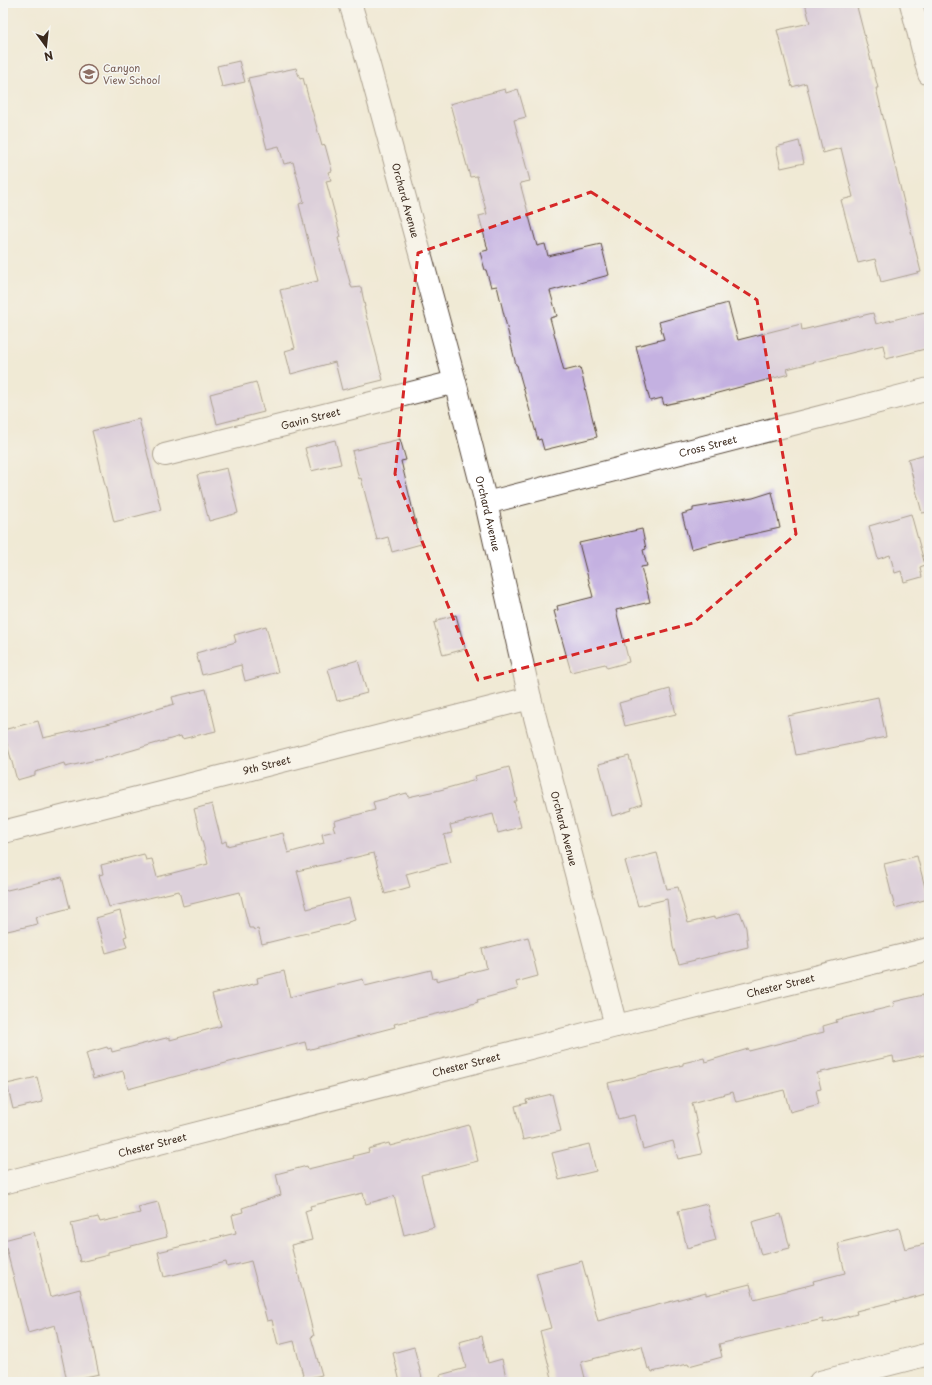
<svg xmlns="http://www.w3.org/2000/svg" width="932" height="1385" font-family="'Playpen Sans',sans-serif">
<style>
.building{fill:#c4b1e1}
.lines{fill:none;stroke-linecap:round;stroke-linejoin:round}
.minor-casing{stroke:#564739;stroke-width:24}
.minor{stroke:#fff;stroke-width:22}
.marked{fill:none;stroke:#d62828;stroke-width:3;stroke-dasharray:8 5;stroke-linejoin:round}
.labels{text-anchor:middle;stroke-width:3;stroke-linejoin:round;paint-order:stroke}
.education-label{font-size:10px;fill:#785e54;stroke:#f6f6f2;text-anchor:start}
.street-label{font-size:10px;fill:#3b2a1e;stroke:#f6f6f2}
</style>
<rect width="100%" height="100%" fill="#f6f6f2"/>
<filter id="ink" filterUnits="userSpaceOnUse"><feTurbulence type="fractalNoise" baseFrequency=".025" numOctaves="2"/><feDisplacementMap in="SourceGraphic" scale="8" xChannelSelector="R" yChannelSelector="G"/><feConvolveMatrix kernelMatrix="1 2 1 2 8 2 1 2 1" color-interpolation-filters="sRGB"/></filter>
<filter id="wash" filterUnits="userSpaceOnUse"><feTurbulence type="fractalNoise" baseFrequency=".012" numOctaves="4" result="noise"/><feDisplacementMap in="SourceGraphic" scale="16" xChannelSelector="R" yChannelSelector="G"/><feGaussianBlur stdDeviation="0.9" result="paint"/><feColorMatrix in="noise" values="0 0 0 0 0 0 0 0 0 0 0 0 0 0 0 0 0 1.4 0 .05"/><feComposite in="paint" operator="in"/></filter>
<g filter="url(#wash)">
<rect width="100%" height="100%" fill="#f0ead5"/>
<g id="blocks">
<!-- building -->
<g class="building">
<path d="M 805,3 L 856,3 L 878,88 L 876,88 L 921,272 L 881,282 L 875,259 L 858,263 L 841,200 L 853,197 L 841,148 L 823,153 L 806,83 L 792,87 L 777,30 L 810,23 Z"/>
<path d="M 239,61 L 245,82 L 222,87 L 217,66 Z"/>
<path d="M 296,68 L 300,79 L 303,78 L 322,146 L 325,145 L 332,171 L 328,172 L 331,180 L 326,181 L 341,237 L 338,238 L 351,286 L 352,288 L 361,287 L 365,307 L 364,307 L 383,380 L 342,390 L 335,362 L 291,374 L 285,351 L 295,348 L 280,290 L 318,281 L 299,204 L 304,202 L 293,162 L 284,164 L 279,146 L 267,149 L 248,78 Z"/>
<path d="M 505,89 L 506,93 L 518,89 L 526,117 L 514,120 L 530,181 L 520,183 L 537,246 L 545,244 L 548,256 L 601,244 L 609,275 L 550,291 L 557,316 L 550,318 L 564,371 L 580,367 L 597,437 L 544,450 L 541,439 L 538,440 L 517,365 L 516,365 L 497,286 L 491,287 L 486,270 L 485,270 L 480,252 L 488,250 L 479,216 L 487,214 L 477,176 L 470,177 L 450,104 Z"/>
<path d="M 799,141 L 804,163 L 781,168 L 776,147 Z"/>
<path d="M 728,303 L 738,340 L 801,324 L 802,330 L 873,313 L 876,324 L 925,312 L 929,326 L 929,348 L 886,359 L 883,345 L 787,369 L 789,374 L 710,395 L 664,405 L 662,398 L 650,401 L 636,346 L 664,339 L 659,322 Z"/>
<path d="M 256,382 L 264,412 L 217,424 L 210,394 Z"/>
<path d="M 139,419 L 161,510 L 114,522 L 92,431 Z"/>
<path d="M 400,439 L 406,460 L 401,461 L 421,544 L 392,552 L 388,537 L 377,540 L 361,478 L 359,479 L 352,451 Z"/>
<path d="M 335,440 L 341,464 L 311,471 L 305,448 Z"/>
<path d="M 929,453 L 929,512 L 922,513 L 908,459 Z"/>
<path d="M 227,468 L 238,513 L 209,521 L 197,475 Z"/>
<path d="M 772,492 L 780,528 L 717,542 L 691,549 L 682,514 L 693,511 L 693,508 L 753,498 Z"/>
<path d="M 911,514 L 925,565 L 920,567 L 922,577 L 904,582 L 901,571 L 895,573 L 890,555 L 878,559 L 869,526 Z"/>
<path d="M 642,529 L 646,549 L 643,550 L 647,566 L 641,567 L 650,602 L 616,610 L 629,662 L 607,668 L 605,664 L 571,672 L 554,611 L 558,610 L 557,606 L 593,597 L 579,543 Z"/>
<path d="M 456,615 L 465,649 L 443,655 L 434,623 L 437,622 L 437,620 Z"/>
<path d="M 266,626 L 278,672 L 245,681 L 241,665 L 202,675 L 196,653 L 236,642 L 234,635 Z"/>
<path d="M 358,660 L 367,693 L 337,701 L 328,669 Z"/>
<path d="M 206,689 L 216,731 L 182,739 L 181,736 L 109,757 L 65,767 L 64,763 L 35,772 L 35,775 L 17,780 L 3,730 L 38,721 L 43,738 L 107,724 L 174,704 L 172,697 Z"/>
<path d="M 670,689 L 676,714 L 625,726 L 619,703 Z"/>
<path d="M 878,697 L 886,737 L 796,755 L 788,716 Z"/>
<path d="M 629,756 L 642,804 L 631,808 L 632,810 L 612,816 L 599,764 Z"/>
<path d="M 509,767 L 517,801 L 514,801 L 521,827 L 498,833 L 493,814 L 450,825 L 452,833 L 444,835 L 451,862 L 406,874 L 410,887 L 385,894 L 374,853 L 297,871 L 307,909 L 349,898 L 355,920 L 348,922 L 348,923 L 262,944 L 258,929 L 254,930 L 253,928 L 249,928 L 240,892 L 183,906 L 179,891 L 109,907 L 99,875 L 103,874 L 101,865 L 144,854 L 146,860 L 152,859 L 157,877 L 208,864 L 194,809 L 212,804 L 222,843 L 226,841 L 227,846 L 283,833 L 288,853 L 324,843 L 322,834 L 335,831 L 333,826 L 335,825 L 334,821 L 375,810 L 373,802 L 407,793 L 408,797 L 440,790 L 476,780 L 475,776 Z"/>
<path d="M 657,853 L 667,889 L 678,887 L 688,923 L 714,917 L 714,919 L 740,912 L 746,928 L 748,947 L 679,964 L 673,947 L 667,899 L 638,906 L 625,861 Z"/>
<path d="M 917,856 L 928,899 L 895,908 L 884,864 Z"/>
<path d="M 62,877 L 70,908 L 36,917 L 38,924 L 3,932 L 3,891 Z"/>
<path d="M 120,911 L 127,936 L 124,937 L 127,947 L 106,953 L 96,918 Z"/>
<path d="M 528,937 L 538,976 L 516,982 L 518,989 L 477,1000 L 478,1002 L 449,1011 L 394,1024 L 395,1027 L 307,1050 L 305,1042 L 128,1089 L 123,1071 L 93,1079 L 86,1053 L 107,1047 L 108,1049 L 111,1048 L 112,1052 L 170,1037 L 170,1040 L 221,1026 L 212,994 L 258,983 L 257,978 L 284,971 L 290,997 L 363,979 L 365,986 L 431,970 L 433,979 L 436,978 L 436,981 L 487,968 L 482,949 Z"/>
<path d="M 923,995 L 926,1003 L 929,1002 L 929,1054 L 894,1062 L 893,1056 L 817,1073 L 821,1089 L 816,1090 L 819,1104 L 790,1112 L 784,1090 L 736,1102 L 733,1092 L 692,1103 L 699,1134 L 697,1134 L 702,1154 L 678,1159 L 673,1141 L 643,1149 L 634,1115 L 618,1119 L 608,1083 L 683,1065 L 683,1063 L 704,1058 L 705,1062 L 748,1049 L 749,1051 L 824,1032 L 823,1026 L 837,1022 L 836,1020 L 894,1006 L 893,1002 Z"/>
<path d="M 37,1077 L 43,1102 L 13,1109 L 7,1084 Z"/>
<path d="M 552,1094 L 561,1131 L 523,1140 L 515,1106 L 527,1103 L 526,1100 Z"/>
<path d="M 469,1125 L 478,1161 L 421,1175 L 434,1227 L 404,1235 L 394,1196 L 366,1204 L 363,1193 L 310,1206 L 311,1209 L 305,1211 L 312,1240 L 291,1245 L 314,1336 L 311,1337 L 322,1375 L 304,1379 L 294,1341 L 278,1345 L 272,1320 L 267,1321 L 251,1261 L 227,1267 L 226,1262 L 164,1277 L 158,1252 L 236,1233 L 232,1215 L 243,1212 L 242,1208 L 281,1195 L 276,1174 L 307,1166 L 308,1169 L 354,1158 L 353,1156 L 369,1152 L 368,1149 L 389,1143 L 390,1146 Z"/>
<path d="M 589,1144 L 596,1171 L 559,1180 L 552,1153 Z"/>
<path d="M 158,1202 L 167,1237 L 108,1252 L 108,1255 L 80,1262 L 71,1223 L 98,1217 L 100,1222 L 140,1213 L 138,1207 Z"/>
<path d="M 707,1204 L 716,1240 L 687,1248 L 678,1211 Z"/>
<path d="M 781,1214 L 790,1248 L 761,1255 L 752,1222 Z"/>
<path d="M 899,1228 L 905,1249 L 929,1243 L 929,1293 L 896,1302 L 896,1301 L 856,1311 L 857,1314 L 823,1323 L 823,1319 L 719,1344 L 722,1357 L 689,1366 L 688,1364 L 652,1372 L 650,1368 L 648,1369 L 642,1346 L 581,1362 L 586,1382 L 553,1382 L 540,1331 L 551,1328 L 536,1273 L 582,1261 L 598,1321 L 706,1292 L 706,1295 L 750,1284 L 754,1299 L 814,1284 L 813,1281 L 845,1273 L 838,1243 Z"/>
<path d="M 34,1232 L 50,1297 L 80,1289 L 99,1374 L 67,1381 L 55,1325 L 28,1333 L 4,1240 Z"/>
<path d="M 482,1336 L 488,1363 L 502,1359 L 507,1382 L 441,1382 L 440,1375 L 466,1368 L 459,1342 Z"/>
<path d="M 414,1347 L 423,1382 L 400,1382 L 393,1353 Z"/>
</g>
</g>
</g>
<g filter="url(#ink)">
<use href="#blocks" fill-opacity="0" stroke="#564739" stroke-width="1"/>
<g class="lines">
<!-- minor casing -->
<g class="minor-casing">
<g id="minor">
<path id="s1" d="M 350,3 L 368,62 L 455,382 L 486,503 L 530,698 L 616,1026"/>
<path d="M 911,3 L 929,74"/>
<path id="s2" d="M 165,455 L 455,382"/>
<path id="s3" d="M 486,503 L 929,389"/>
<path id="s4" d="M 3,832 L 530,698"/>
<path id="s5" d="M 3,1183 L 616,1026 L 929,949"/>
<path d="M 820,1382 L 929,1354"/>
</g>
</g>
<!-- minor -->
<use href="#minor" class="minor"/>
</g>
</g>
<!-- marked area -->
<path d="M0 0H932V1385H0ZM 591,192 L 757,300 L 796,534 L 693,623 L 478,680 L 395,474 L 418,253 Z" fill="#f0ead5" fill-opacity=".55" fill-rule="evenodd"/>
<path class="marked" d="M 591,192 L 757,300 L 796,534 L 693,623 L 478,680 L 395,474 L 418,253 Z"/>
<!-- icons -->
<defs>
<g id="school-ring" transform="scale(1)"><circle r="9.5" fill="#f6f6f2" stroke="#8d6e63" stroke-width="1.5"/><path d="M0-5L7-2L0 1L-7-2ZM-4 1L0 2.5L4 1V4Q0 6-4 4Z" fill="#8d6e63"/></g>
</defs>
<g fill-rule="evenodd">
<use href="#school-ring" x="89" y="74"/>
</g>
<g class="labels">
<!-- education labels -->
<g class="education-label">
<text x="103" y="72">Canyon<tspan x="103" dy="12">View School</tspan></text>
</g>
<!-- street labels -->
<g class="street-label">
<text dy="4" stroke="none"><textPath href="#s1" startOffset="205">Orchard Avenue</textPath></text>
<text dy="4" stroke="none"><textPath href="#s2" startOffset="150">Gavin Street</textPath></text>
<text dy="4" stroke="none"><textPath href="#s3" startOffset="229">Cross Street</textPath></text>
<text dy="4" stroke="none"><textPath href="#s1" startOffset="529">Orchard Avenue</textPath></text>
<text dy="4" stroke="none"><textPath href="#s4" startOffset="272">9th Street</textPath></text>
<text dy="4" stroke="none"><textPath href="#s1" startOffset="853">Orchard Avenue</textPath></text>
<text dy="4" stroke="none"><textPath href="#s5" startOffset="802">Chester Street</textPath></text>
<text dy="4" stroke="none"><textPath href="#s5" startOffset="478">Chester Street</textPath></text>
<text dy="4" stroke="none"><textPath href="#s5" startOffset="154">Chester Street</textPath></text>
</g>
</g>
<!-- margin -->
<rect width="932" height="1385" fill="none" stroke="#f6f6f2" stroke-width="16"/>
<!-- north arrow -->
<g transform="translate(46 46) rotate(165)" stroke="#f6f6f2" stroke-width="3" paint-order="stroke">
<path d="M0-3L7 15L0 10L-7 15Z" fill="#3b2a1e"/>
<text y="-6" font-size="11" font-weight="bold" text-anchor="middle" fill="#3b2a1e">N</text>
</g>
</svg>
